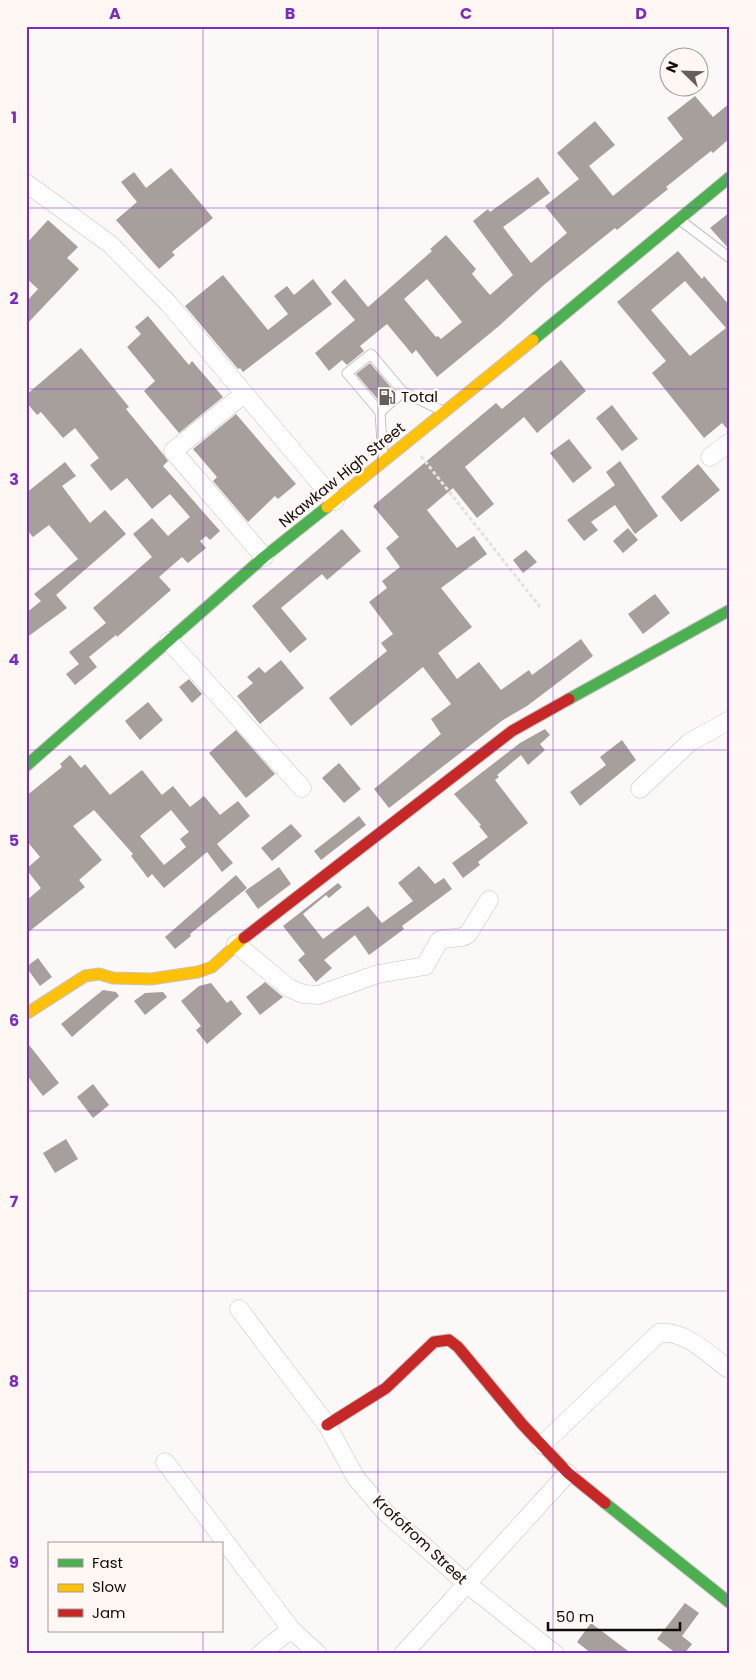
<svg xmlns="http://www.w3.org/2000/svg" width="756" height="1680" font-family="Poppins,sans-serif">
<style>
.building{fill:#a79f9b;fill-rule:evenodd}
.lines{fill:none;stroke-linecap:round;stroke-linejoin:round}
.lane-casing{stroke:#c7c3c1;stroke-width:11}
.street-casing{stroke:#c7c3c1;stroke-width:19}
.fast-casing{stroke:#c7c3c1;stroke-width:13}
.slow-casing{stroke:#c7c3c1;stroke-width:13}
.jam-casing{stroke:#c7c3c1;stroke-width:13}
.path{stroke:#e3e2e1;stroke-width:3;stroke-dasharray:4 2.5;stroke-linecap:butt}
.lane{stroke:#fffefe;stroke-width:9}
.street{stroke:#fffefe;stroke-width:18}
.fast{stroke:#4caf50;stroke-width:11}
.slow{stroke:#ffc107;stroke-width:11}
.jam{stroke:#c62828;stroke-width:11}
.grid{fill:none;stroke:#7b2cbf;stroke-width:1;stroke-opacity:0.55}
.labels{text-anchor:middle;stroke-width:5;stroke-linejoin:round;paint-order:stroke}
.poi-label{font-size:15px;fill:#120c09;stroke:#fff7f4;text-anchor:start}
.street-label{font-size:15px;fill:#120c09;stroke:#fff7f4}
.neatline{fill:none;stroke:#7b2cbf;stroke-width:2}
.grid-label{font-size:16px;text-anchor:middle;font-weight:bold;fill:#7b2cbf}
</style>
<rect width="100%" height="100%" fill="#fcf8f7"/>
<!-- building -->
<g class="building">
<path d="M 695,96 L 713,117 L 730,103 L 730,138 L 713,153 L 711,151 L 666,187 L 668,189 L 617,230 L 615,228 L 545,284 L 499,326 L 437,377 L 416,350 L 412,354 L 387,324 L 360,346 L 364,351 L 347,365 L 342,360 L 329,371 L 315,353 L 355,320 L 331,292 L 345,279 L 368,307 L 432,251 L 430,249 L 446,235 L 476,269 L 472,274 L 490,295 L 513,275 L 473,221 L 488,209 L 490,212 L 538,177 L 550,193 L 503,227 L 531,263 L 567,233 L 545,206 L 579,179 L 557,153 L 595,121 L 615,145 L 589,166 L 613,196 L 683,139 L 667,118 ZM 427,279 L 462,322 L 441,339 L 438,336 L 436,337 L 404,299 Z"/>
<path d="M 171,168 L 213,218 L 172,252 L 175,255 L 159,269 L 116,220 L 137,202 L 121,182 L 134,172 L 146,188 Z"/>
<path d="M 730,212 L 730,250 L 710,228 Z"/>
<path d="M 48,220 L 78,247 L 67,258 L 79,269 L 26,325 L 26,302 L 38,289 L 26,278 L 26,244 Z"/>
<path d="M 678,251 L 702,279 L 704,276 L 730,306 L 730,432 L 722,423 L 704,438 L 652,373 L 666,361 L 617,302 ZM 685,281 L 726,328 L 690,356 L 651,310 Z"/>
<path d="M 223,275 L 268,330 L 288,314 L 274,296 L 287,286 L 294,295 L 313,279 L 332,304 L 243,372 L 240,368 L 238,369 L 185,306 Z"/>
<path d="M 148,316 L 189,365 L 192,361 L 223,397 L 179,433 L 144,391 L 155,381 L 127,347 L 141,334 L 135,327 Z"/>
<path d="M 81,348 L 129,407 L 126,409 L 163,454 L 168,461 L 163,466 L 220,531 L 210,540 L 206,536 L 200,541 L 206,548 L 188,563 L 182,557 L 159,577 L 171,590 L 117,637 L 116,635 L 89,657 L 97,667 L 75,685 L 66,674 L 79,664 L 69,652 L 106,623 L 93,608 L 152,557 L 133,534 L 152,518 L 168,536 L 190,517 L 170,494 L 152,509 L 127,478 L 111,491 L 90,465 L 99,458 L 75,428 L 63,438 L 41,412 L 37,415 L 26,402 L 26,395 Z"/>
<path d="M 561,360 L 586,391 L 537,433 L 524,417 L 465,467 L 494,504 L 477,518 L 453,488 L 427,510 L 457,548 L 474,536 L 487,554 L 441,588 L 472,627 L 438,653 L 457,679 L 479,662 L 501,690 L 529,670 L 532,675 L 581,639 L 593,656 L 527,706 L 503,720 L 389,808 L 374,789 L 441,734 L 431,719 L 451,704 L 423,667 L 351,726 L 329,698 L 387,651 L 381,643 L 393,634 L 369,602 L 387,588 L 382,581 L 400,567 L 386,548 L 399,537 L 373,506 L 496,403 L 502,409 Z"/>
<path d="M 370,363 L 394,391 L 381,403 L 356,374 Z"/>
<path d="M 612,405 L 638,439 L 622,451 L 596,418 Z"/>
<path d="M 236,414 L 296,484 L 278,499 L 275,496 L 248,522 L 213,481 L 217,477 L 193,449 Z"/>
<path d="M 569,439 L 592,468 L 573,483 L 550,453 Z"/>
<path d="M 620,461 L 658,516 L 635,534 L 615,505 L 591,522 L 598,530 L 584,541 L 567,520 L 615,485 L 606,472 Z"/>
<path d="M 65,462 L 76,476 L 62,486 L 90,523 L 105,510 L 126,534 L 56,595 L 67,608 L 26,638 L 26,613 L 41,601 L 34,594 L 78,559 L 49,525 L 33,537 L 26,529 L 26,493 Z"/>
<path d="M 698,464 L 720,490 L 681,522 L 661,497 Z"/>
<path d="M 628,528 L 638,540 L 623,553 L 613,541 Z"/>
<path d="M 342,529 L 361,551 L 327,580 L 322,574 L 281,608 L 307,639 L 290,653 L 252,606 Z"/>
<path d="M 526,550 L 537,562 L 523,573 L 513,560 Z"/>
<path d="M 655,594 L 670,613 L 643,634 L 628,614 Z"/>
<path d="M 281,660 L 304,688 L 260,724 L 237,696 L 253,683 L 247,677 L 259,667 L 265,673 Z"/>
<path d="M 189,679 L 202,694 L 192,703 L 179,687 Z"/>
<path d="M 148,702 L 163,720 L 140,740 L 125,721 Z"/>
<path d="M 545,729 L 550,735 L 540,744 L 545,750 L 528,765 L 521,755 L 497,775 L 499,777 L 495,780 L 528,823 L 478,862 L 480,865 L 463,878 L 452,863 L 488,837 L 479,826 L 481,825 L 454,794 L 520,743 Z"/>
<path d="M 236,730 L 275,774 L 246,798 L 209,753 Z"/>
<path d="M 622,740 L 636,760 L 580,806 L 570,792 L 606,765 L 600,757 Z"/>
<path d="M 70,755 L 81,768 L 85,764 L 110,795 L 142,770 L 162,795 L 173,786 L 190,807 L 204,796 L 220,815 L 238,801 L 250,816 L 217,844 L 233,863 L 222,872 L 207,852 L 164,888 L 152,874 L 148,878 L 131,856 L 133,854 L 94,810 L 73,826 L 102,860 L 79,880 L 85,887 L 26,934 L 26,901 L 41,888 L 26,869 L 40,857 L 26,840 L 26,796 L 62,767 L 60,764 ZM 171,810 L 189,832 L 180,839 L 186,847 L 164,865 L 140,836 Z"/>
<path d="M 339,763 L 361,789 L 344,803 L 322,778 Z"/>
<path d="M 359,816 L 366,825 L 321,860 L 314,851 Z"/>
<path d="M 291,824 L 302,836 L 272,861 L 261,848 Z"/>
<path d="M 419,866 L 435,884 L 444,878 L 452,889 L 402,926 L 404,929 L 369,955 L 355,935 L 324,960 L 332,968 L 316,982 L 298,960 L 305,954 L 283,926 L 338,883 L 342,887 L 329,898 L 326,895 L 303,914 L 323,939 L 368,906 L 382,923 L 413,901 L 398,883 Z"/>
<path d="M 279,867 L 291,884 L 258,909 L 245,891 Z"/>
<path d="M 236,875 L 247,888 L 190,934 L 191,936 L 175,949 L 165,937 Z"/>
<path d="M 38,958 L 52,977 L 40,986 L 26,967 Z"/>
<path d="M 265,982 L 283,997 L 260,1015 L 246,997 Z"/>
<path d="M 211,983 L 227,1003 L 231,1000 L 242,1014 L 207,1044 L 196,1030 L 201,1026 L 181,1001 L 199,986 Z"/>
<path d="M 103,990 L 116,992 L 119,996 L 72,1037 L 61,1024 Z"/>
<path d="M 163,992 L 167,997 L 145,1015 L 134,1001 L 145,993 Z"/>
<path d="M 26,1041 L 59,1083 L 43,1096 L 26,1074 Z"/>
<path d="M 93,1084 L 109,1105 L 93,1118 L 77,1097 Z"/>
<path d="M 66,1139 L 78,1159 L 55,1173 L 43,1153 Z"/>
<path d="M 685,1603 L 699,1613 L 682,1636 L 692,1644 L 684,1654 L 677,1654 L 657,1639 Z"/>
<path d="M 591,1623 L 632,1654 L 592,1654 L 577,1642 Z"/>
</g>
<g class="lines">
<!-- lane casing -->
<g class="lane-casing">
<g id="lane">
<path d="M 680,220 L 730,258"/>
<path d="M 380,412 L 403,392"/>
<path d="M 383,458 L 380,412 L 347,373 L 371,354 L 403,392 L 441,410"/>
</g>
</g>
<!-- street casing -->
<g class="street-casing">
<g id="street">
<path d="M 26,183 L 110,244 L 169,304 L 335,501"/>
<path d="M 244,394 L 173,451 L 264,557"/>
<path d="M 710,457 L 730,442"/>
<path d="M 169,641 L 302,788"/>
<path d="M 640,789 L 690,742 L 730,720"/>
<path d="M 236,944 L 289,988 L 303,994 L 318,995 L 378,974 L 425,966 L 439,941 C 448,935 460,941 468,934 L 489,900"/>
<path d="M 239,1309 L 327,1425 L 356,1478 L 385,1512 L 466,1583 L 555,1654"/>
<path d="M 542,1445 L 659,1333 C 685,1330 708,1354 727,1368"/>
<path d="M 165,1462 L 291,1629 L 318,1654"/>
<path d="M 260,1654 L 291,1629"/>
<path d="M 403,1654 L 568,1473"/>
</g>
</g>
<!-- fast casing -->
<g class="fast-casing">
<g id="fast">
<path d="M 533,340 L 730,177"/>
<path d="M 569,699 L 730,610"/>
<path d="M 26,766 L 264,557 L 327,507"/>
<path d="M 605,1503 L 730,1603"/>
</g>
</g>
<!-- slow casing -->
<g class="slow-casing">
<g id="slow">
<path d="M 327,507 L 533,340"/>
<path d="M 26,1014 L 85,976 L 99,974 L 113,978 L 151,979 L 198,972 L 212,967 L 244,938"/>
</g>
</g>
<!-- jam casing -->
<g class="jam-casing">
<g id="jam">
<path d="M 244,938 L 512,731 L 569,699"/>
<path d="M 327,1425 L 386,1388 L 434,1342 L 449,1340 L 458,1347 L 522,1424 L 568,1473 L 605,1503"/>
</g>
</g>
<!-- path -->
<path class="path" d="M 421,456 L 540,607"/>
<!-- lane -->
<use href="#lane" class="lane"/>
<!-- street -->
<use href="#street" class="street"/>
<!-- fast -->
<use href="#fast" class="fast"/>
<!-- slow -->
<use href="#slow" class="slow"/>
<!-- jam -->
<use href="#jam" class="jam"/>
</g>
<!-- grid -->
<path class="grid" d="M 203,26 L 203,1544M 378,26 L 378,1654M 553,26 L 553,1654M 26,208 L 730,208M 26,389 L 730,389M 26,569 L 730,569M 26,750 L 730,750M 26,930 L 730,930M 26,1111 L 730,1111M 26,1291 L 730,1291M 26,1472 L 730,1472M 203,1631 L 203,1654"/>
<!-- icons -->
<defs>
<g id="fuel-bare" transform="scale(1.35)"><path d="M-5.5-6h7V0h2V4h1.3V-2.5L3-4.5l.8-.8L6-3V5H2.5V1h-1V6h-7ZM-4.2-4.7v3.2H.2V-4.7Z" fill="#645f5c" stroke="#fff7f4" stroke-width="2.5" paint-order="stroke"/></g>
</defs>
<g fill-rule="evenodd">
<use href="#fuel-bare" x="387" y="397"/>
</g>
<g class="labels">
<!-- poi labels -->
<g class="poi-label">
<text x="401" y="402">Total</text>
</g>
<!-- street labels -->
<g class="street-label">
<text transform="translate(342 475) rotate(-39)" y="5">Nkawkaw High Street</text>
<text transform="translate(420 1540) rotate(43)" y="5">Krofofrom Street</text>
</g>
</g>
<!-- border -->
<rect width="756" height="1680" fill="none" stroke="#fff7f4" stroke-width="55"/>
<!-- legend -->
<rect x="48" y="1542" width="175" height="90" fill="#fff7f4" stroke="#a09996"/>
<rect x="58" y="1559" width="25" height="8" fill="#4caf50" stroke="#a09996"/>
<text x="92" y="1568" font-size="15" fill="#120c09">Fast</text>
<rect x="58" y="1584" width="25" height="8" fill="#ffc107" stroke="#a09996"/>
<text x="92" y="1592" font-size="15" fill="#120c09">Slow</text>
<rect x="58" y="1609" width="25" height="8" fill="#c62828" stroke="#a09996"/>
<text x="92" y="1618" font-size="15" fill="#120c09">Jam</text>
<!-- north arrow -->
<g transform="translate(684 72) rotate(293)"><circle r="24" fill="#fff7f4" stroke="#a09996"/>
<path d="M0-4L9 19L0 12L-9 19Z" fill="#645f5c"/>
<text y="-8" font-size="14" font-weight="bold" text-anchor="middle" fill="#120c09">N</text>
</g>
<!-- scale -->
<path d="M548 1622v8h132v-8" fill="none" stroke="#120c09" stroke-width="2.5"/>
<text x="556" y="1622" font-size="15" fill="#120c09" stroke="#fff7f4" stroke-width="4" paint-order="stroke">50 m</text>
<rect x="28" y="28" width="700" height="1624" class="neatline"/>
<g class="grid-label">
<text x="115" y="19">A</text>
<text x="290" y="19">B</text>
<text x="466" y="19">C</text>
<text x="641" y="19">D</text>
<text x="14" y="123">1</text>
<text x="14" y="304">2</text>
<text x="14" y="485">3</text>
<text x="14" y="665">4</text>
<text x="14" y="846">5</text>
<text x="14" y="1026">6</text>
<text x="14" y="1207">7</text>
<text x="14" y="1387">8</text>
<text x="14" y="1568">9</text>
</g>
</svg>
